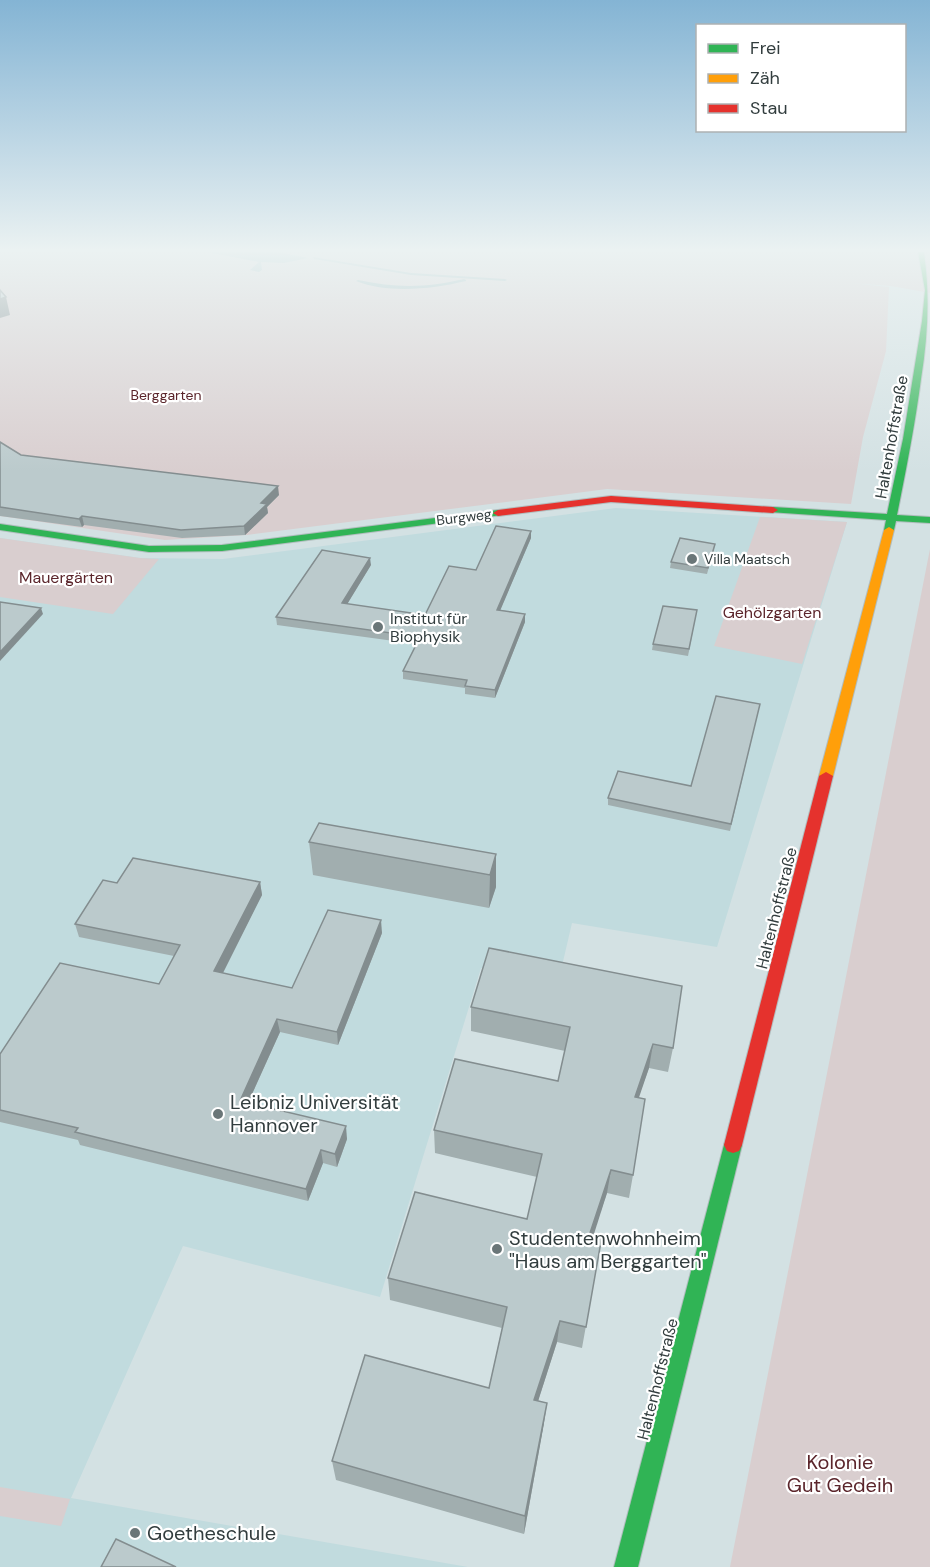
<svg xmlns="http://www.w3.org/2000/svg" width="930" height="1567" font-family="'DM Sans',sans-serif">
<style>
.built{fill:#c1dbde}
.green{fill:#d9cecf}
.water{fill:#8fb3b7}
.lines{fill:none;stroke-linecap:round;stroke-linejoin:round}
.stream{fill:#8fb3b7;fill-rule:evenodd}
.fast-casing{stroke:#b1bdbe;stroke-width:2}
.slow-casing{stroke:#b1bdbe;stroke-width:2}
.jam-casing{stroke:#b1bdbe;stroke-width:2}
.fast{fill:#30b455;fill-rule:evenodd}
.slow{fill:#ff9f0a;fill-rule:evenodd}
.jam{fill:#e5322d;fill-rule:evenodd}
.wall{fill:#a1aeaf}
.shaded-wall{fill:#838d8f}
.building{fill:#bbcacc;stroke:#838d8f;stroke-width:1.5}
.poi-dot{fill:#6a7678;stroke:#fff;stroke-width:2}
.labels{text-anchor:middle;stroke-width:4.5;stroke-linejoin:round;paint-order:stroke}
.far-park-label{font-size:14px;fill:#5b252b;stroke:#fff}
.far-street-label{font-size:14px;fill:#323d3e;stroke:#fff}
.far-poi-label{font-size:14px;fill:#323d3e;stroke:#fff;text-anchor:start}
.street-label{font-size:16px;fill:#323d3e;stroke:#fff}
.park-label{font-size:16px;fill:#5b252b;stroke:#fff}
.poi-label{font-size:16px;fill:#323d3e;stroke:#fff;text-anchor:start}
.near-poi-label{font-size:20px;fill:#323d3e;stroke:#fff;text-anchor:start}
.near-park-label{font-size:20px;fill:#5b252b;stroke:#fff}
</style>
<rect width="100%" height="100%" fill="#d3e1e3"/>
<!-- built -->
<path class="built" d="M 616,508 L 847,522 L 717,947 L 572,923 L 558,983 L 481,968 L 380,1297 L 183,1246 L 71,1498 L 468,1567 L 0,1567 L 0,538 L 140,558 L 223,559 Z"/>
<!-- green -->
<g class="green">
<path d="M 0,252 L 930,252 L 930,293 L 891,286 L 850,283 L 889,287 L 886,351 L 863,437 L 851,504 L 607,489 L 247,535 L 165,540 L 0,516 Z"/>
<path d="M 760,517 L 847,522 L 802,664 L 714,646 Z"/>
<path d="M 0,538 L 140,558 L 159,559 L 113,614 L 0,597 Z"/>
<path d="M 930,549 L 930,1567 L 730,1567 Z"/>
<path d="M 0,1487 L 70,1499 L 61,1526 L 0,1516 Z"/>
</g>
<!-- water -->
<path class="water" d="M 207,252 L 277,252 L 308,258 L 284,263 L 261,262 L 262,270 L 259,272 L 250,270 L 259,262 Z"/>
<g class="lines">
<!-- stream -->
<g class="stream">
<path d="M 313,257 L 411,273 L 505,279 L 507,280 L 505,281 L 411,275 L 314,259 Z"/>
<path d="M 464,279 L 466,280 L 466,281 C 432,289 389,294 356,281 L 358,280 C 396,288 426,288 464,279 Z"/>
</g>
<!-- fast casing -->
<g class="fast-casing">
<g id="fast">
<path d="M 918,252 L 924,252 C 930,296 928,336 921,379 C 915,425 906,470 897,515 L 930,517 L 930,523 L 896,521 L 894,530 L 889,533 L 884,530 L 886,520 L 769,512 L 768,510 L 773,507 L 887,514 L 903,439 L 922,321 L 925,290 Z"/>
<path d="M 498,510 L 503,513 L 502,515 L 222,551 L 149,552 L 0,530 L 0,524 L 149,546 L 222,545 Z"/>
<path d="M 733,1137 L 739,1139 L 742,1145 L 638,1567 L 614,1567 L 724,1145 L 727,1139 Z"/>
</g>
</g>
<!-- slow casing -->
<g class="slow-casing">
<path id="slow" d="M 889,527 L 894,530 L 833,776 L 826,780 L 819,776 L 884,530 Z"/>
</g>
<!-- jam casing -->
<g class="jam-casing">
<g id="jam">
<path d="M 611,496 L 773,507 L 778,510 L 773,513 L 611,502 L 498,516 L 493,513 L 498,510 Z"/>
<path d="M 826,772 L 833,776 L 742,1145 L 739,1151 L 733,1153 L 727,1151 L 724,1145 L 819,776 Z"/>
</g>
</g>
<!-- fast -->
<use href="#fast" class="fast"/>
<!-- slow -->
<use href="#slow" class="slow"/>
<!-- jam -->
<use href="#jam" class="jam"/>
</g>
<!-- wall -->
<g class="wall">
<path d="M 0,442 L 21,455 L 279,495 L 267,507 L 268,513 L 245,535 L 182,538 L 84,525 L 82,527 L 0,516 Z"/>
<path d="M 531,531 L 531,538 L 500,610 L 525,614 L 525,622 L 495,698 L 465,694 L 465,688 L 403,679 L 403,671 L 416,644 L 277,625 L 276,617 L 371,565 L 347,604 L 425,615 L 476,570 Z"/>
<path d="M 715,544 L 707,574 L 670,568 L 671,562 Z"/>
<path d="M 697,610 L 688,656 L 652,650 L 653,644 Z"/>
<path d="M 760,704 L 730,831 L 608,805 L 608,798 L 691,786 Z"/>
<path d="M 309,842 L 496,854 L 496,887 L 489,908 L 313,875 Z"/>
<path d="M 260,882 L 262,895 L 222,973 L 292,988 L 382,933 L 338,1045 L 280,1032 L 248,1103 L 347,1139 L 337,1167 L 323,1163 L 308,1201 L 80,1145 L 78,1140 L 0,1122 L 0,1054 L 159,984 L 174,956 L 79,937 L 75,924 L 117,883 Z"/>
<path d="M 471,1007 L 673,1048 L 668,1072 L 649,1068 L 638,1098 L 633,1175 L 629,1198 L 607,1193 L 593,1234 L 602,1236 L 582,1348 L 557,1342 L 538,1401 L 544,1423 L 524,1534 L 336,1480 L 332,1461 L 489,1388 L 502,1328 L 390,1300 L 388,1278 L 527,1219 L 537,1177 L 435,1153 L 434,1130 L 558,1081 L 565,1051 L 471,1031 Z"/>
</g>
<!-- shaded-wall -->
<g class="shaded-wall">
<path d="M 6,297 L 10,315 L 0,318 L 0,299 Z"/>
<path d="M 278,486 L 279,495 L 267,507 L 268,513 L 245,535 L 244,526 L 261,503 Z"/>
<path d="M 82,516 L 84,525 L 82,527 L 79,519 Z"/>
<path d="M 531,531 L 531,538 L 497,618 L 497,610 Z"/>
<path d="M 370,558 L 371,565 L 343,611 L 342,603 Z"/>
<path d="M 41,608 L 43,614 L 0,661 L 0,652 Z"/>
<path d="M 525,614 L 525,622 L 495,698 L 495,690 Z"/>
<path d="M 496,854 L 496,887 L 489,908 L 490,875 Z"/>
<path d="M 260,882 L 262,895 L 217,985 L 214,971 Z"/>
<path d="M 381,920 L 382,933 L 338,1045 L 337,1032 Z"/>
<path d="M 277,1019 L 280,1032 L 243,1114 L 240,1101 Z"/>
<path d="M 653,1044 L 649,1068 L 631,1121 L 635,1097 Z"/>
<path d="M 346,1126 L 347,1139 L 337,1167 L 335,1154 Z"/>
<path d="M 321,1150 L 323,1163 L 308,1201 L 306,1189 Z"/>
<path d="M 611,1170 L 607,1193 L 587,1256 L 590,1233 Z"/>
<path d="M 560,1321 L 557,1342 L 532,1420 L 534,1400 Z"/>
<path d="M 547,1403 L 544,1423 L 524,1534 L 525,1516 Z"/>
</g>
<!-- building -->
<g class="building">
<path d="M 0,290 L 6,297 L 0,299 Z"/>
<path d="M 0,442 L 21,455 L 278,486 L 261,503 L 267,504 L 244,526 L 181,530 L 82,516 L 79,519 L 0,507 Z"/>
<path d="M 496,526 L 531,531 L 497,610 L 525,614 L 495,690 L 465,686 L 467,680 L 403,671 L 420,637 L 276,617 L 322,550 L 370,558 L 342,603 L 425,615 L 449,566 L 476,570 Z"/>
<path d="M 680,538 L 715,544 L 708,568 L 671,562 Z"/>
<path d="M 0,602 L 41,608 L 0,652 Z"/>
<path d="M 663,606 L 697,610 L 689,649 L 653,644 Z"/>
<path d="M 716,696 L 760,704 L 731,824 L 608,798 L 618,771 L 691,786 Z"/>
<path d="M 319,823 L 496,854 L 490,875 L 309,842 Z"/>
<path d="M 133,858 L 260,882 L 214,971 L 292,988 L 328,910 L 381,920 L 337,1032 L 277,1019 L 240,1101 L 346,1126 L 335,1154 L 321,1150 L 306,1189 L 75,1132 L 78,1128 L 0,1110 L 0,1054 L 60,963 L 159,984 L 180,945 L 75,924 L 103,880 L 117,883 Z"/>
<path d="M 489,948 L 682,986 L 673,1048 L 653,1044 L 635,1097 L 645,1099 L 633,1175 L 611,1170 L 590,1233 L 602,1236 L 586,1327 L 560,1321 L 534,1400 L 547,1403 L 525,1516 L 332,1461 L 365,1355 L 489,1388 L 507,1307 L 388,1278 L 415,1192 L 527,1219 L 542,1154 L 434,1130 L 455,1059 L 558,1081 L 570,1027 L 471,1007 Z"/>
<path d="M 116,1539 L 176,1567 L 101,1567 Z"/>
</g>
<!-- sky -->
<linearGradient id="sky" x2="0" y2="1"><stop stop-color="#84b4d4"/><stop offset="0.53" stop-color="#ebf2f2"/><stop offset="1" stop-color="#ebf2f2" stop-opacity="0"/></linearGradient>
<rect width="930" height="472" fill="url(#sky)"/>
<!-- markers -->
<g class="poi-dot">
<circle cx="692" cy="559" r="6"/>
<circle cx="378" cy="627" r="6"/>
<circle cx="218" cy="1114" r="6"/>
<circle cx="497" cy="1249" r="6"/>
<circle cx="135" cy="1533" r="6"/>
</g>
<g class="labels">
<!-- far-park labels -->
<g class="far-park-label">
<text x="166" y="400">Berggarten</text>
</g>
<!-- far-street labels -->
<g class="far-street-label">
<text transform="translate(464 517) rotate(-7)" y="5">Burgweg</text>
</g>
<!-- far-poi labels -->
<g class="far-poi-label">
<text x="704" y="564">Villa Maatsch</text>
</g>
<!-- street labels -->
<g class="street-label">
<text transform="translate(891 437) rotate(-80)" y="6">Haltenhoffstraße</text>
<text transform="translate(776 908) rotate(-76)" y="6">Haltenhoffstraße</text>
<text transform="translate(657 1379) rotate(-76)" y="6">Haltenhoffstraße</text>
</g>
<!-- park labels -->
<g class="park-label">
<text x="66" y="583">Mauergärten</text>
<text x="772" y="618">Gehölzgarten</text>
</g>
<!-- poi labels -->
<g class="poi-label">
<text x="390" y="624">Institut für<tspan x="390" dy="18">Biophysik</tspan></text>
</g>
<!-- near-poi labels -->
<g class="near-poi-label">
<text x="230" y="1109">Leibniz Universität<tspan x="230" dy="23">Hannover</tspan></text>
<text x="509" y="1245">Studentenwohnheim<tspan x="509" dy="23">"Haus am Berggarten"</tspan></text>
<text x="147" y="1540">Goetheschule</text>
</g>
<!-- near-park labels -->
<g class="near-park-label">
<text x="840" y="1469">Kolonie<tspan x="840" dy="23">Gut Gedeih</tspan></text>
</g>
</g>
<!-- legend -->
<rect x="696" y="24" width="210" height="108" fill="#ffffff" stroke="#adb1b2" stroke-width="1.5"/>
<rect x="708" y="44" width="30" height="9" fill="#30b455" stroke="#adb1b2" stroke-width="1.5"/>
<text x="750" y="54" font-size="18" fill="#323d3e">Frei</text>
<rect x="708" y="74" width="30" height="9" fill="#ff9f0a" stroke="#adb1b2" stroke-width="1.5"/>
<text x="750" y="84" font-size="18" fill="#323d3e">Zäh</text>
<rect x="708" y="104" width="30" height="9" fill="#e5322d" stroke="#adb1b2" stroke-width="1.5"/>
<text x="750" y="114" font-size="18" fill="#323d3e">Stau</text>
</svg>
